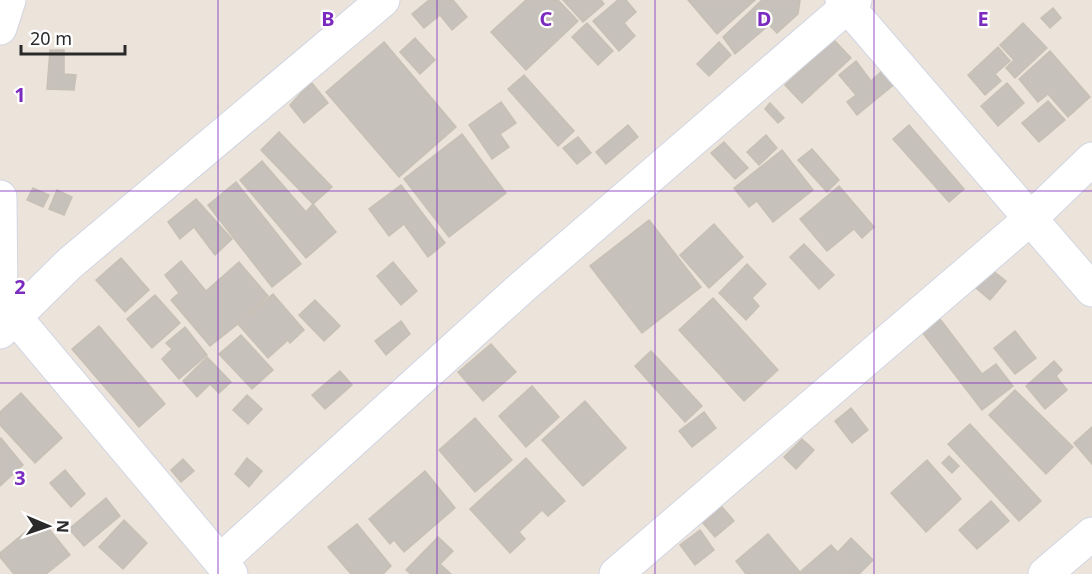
<svg xmlns="http://www.w3.org/2000/svg" width="1092" height="574" font-family="'Noto Sans',sans-serif">
<style>
.building{fill:#c7c1bb;stroke:#c7c0b5;stroke-width:1.5}
.lines{fill:none;stroke-linecap:round;stroke-linejoin:round}
.street-casing{stroke:#d0d5e3;stroke-width:35}
.street{stroke:#fff;stroke-width:33}
.grid{fill:none;stroke:#7b2cbf;stroke-width:1.5;stroke-opacity:0.55}
.grid-label{font-size:20px;text-anchor:middle;font-weight:bold;fill:#7b2cbf;stroke:#fff;stroke-width:4.5;stroke-linejoin:round;paint-order:stroke}
</style>
<rect width="100%" height="100%" fill="#ece4db"/>
<!-- building -->
<g class="building">
<path d="M 429,0 L 453,0 L 467,17 L 452,30 L 440,15 L 424,28 L 412,14 Z"/>
<path d="M 526,0 L 558,0 L 578,21 L 526,70 L 491,32 Z"/>
<path d="M 563,0 L 601,0 L 604,4 L 583,22 Z"/>
<path d="M 618,0 L 626,0 L 636,12 L 624,23 L 635,36 L 619,51 L 593,21 Z"/>
<path d="M 688,0 L 755,0 L 717,34 Z"/>
<path d="M 762,0 L 800,0 L 798,14 L 777,33 L 769,25 L 735,54 L 723,37 Z"/>
<path d="M 1053,8 L 1061,18 L 1050,28 L 1041,18 Z"/>
<path d="M 587,23 L 613,51 L 598,65 L 572,37 Z"/>
<path d="M 1023,23 L 1047,48 L 1015,78 L 1006,68 L 1014,60 L 1000,45 Z"/>
<path d="M 415,38 L 435,60 L 420,74 L 400,52 Z"/>
<path d="M 834,40 L 851,58 L 802,103 L 785,85 Z"/>
<path d="M 384,42 L 456,127 L 399,177 L 326,92 Z"/>
<path d="M 719,42 L 731,55 L 709,76 L 697,64 Z"/>
<path d="M 998,47 L 1010,61 L 995,74 L 1001,81 L 985,95 L 968,75 Z"/>
<path d="M 50,50 L 64,50 L 64,74 L 76,75 L 74,90 L 47,89 Z"/>
<path d="M 1050,51 L 1090,97 L 1068,117 L 1048,94 L 1038,102 L 1019,79 Z"/>
<path d="M 856,61 L 871,81 L 884,69 L 896,83 L 857,115 L 847,102 L 856,95 L 839,75 Z"/>
<path d="M 524,75 L 574,131 L 558,146 L 508,89 Z"/>
<path d="M 311,82 L 328,103 L 304,123 L 290,105 Z"/>
<path d="M 1007,83 L 1024,103 L 998,126 L 981,106 Z"/>
<path d="M 1048,101 L 1065,120 L 1039,142 L 1022,123 Z"/>
<path d="M 501,102 L 516,123 L 500,134 L 509,147 L 492,159 L 469,125 Z"/>
<path d="M 770,103 L 784,118 L 778,123 L 765,109 Z"/>
<path d="M 628,125 L 638,137 L 606,164 L 596,152 Z"/>
<path d="M 909,125 L 964,189 L 949,202 L 893,139 Z"/>
<path d="M 279,132 L 332,187 L 313,204 L 261,150 Z"/>
<path d="M 462,134 L 506,193 L 449,237 L 404,179 Z"/>
<path d="M 766,135 L 777,148 L 759,165 L 747,152 Z"/>
<path d="M 578,137 L 591,153 L 577,164 L 563,148 Z"/>
<path d="M 724,142 L 748,168 L 735,179 L 711,153 Z"/>
<path d="M 812,149 L 839,180 L 827,192 L 798,160 Z"/>
<path d="M 782,150 L 813,190 L 773,222 L 757,201 L 749,207 L 734,188 Z"/>
<path d="M 262,161 L 306,212 L 313,204 L 336,232 L 306,258 L 240,180 Z"/>
<path d="M 236,182 L 301,264 L 272,287 L 208,205 Z"/>
<path d="M 401,185 L 445,243 L 428,257 L 404,224 L 389,236 L 369,209 Z"/>
<path d="M 839,186 L 874,227 L 862,238 L 854,229 L 827,251 L 800,219 Z"/>
<path d="M 33,188 L 49,195 L 43,207 L 27,200 Z"/>
<path d="M 57,190 L 72,197 L 64,215 L 49,209 Z"/>
<path d="M 196,199 L 232,239 L 215,255 L 194,227 L 180,239 L 168,222 Z"/>
<path d="M 649,220 L 701,287 L 642,333 L 590,266 Z"/>
<path d="M 714,224 L 743,257 L 709,288 L 680,255 Z"/>
<path d="M 804,244 L 834,275 L 819,289 L 790,257 Z"/>
<path d="M 121,258 L 149,290 L 125,312 L 96,280 Z"/>
<path d="M 181,261 L 206,291 L 239,262 L 268,296 L 238,324 L 210,346 L 171,300 L 179,293 L 165,275 Z"/>
<path d="M 393,262 L 417,291 L 401,305 L 377,276 Z"/>
<path d="M 747,264 L 766,284 L 752,298 L 759,306 L 746,320 L 719,293 Z"/>
<path d="M 992,270 L 1006,281 L 990,300 L 976,288 Z"/>
<path d="M 273,294 L 304,330 L 290,343 L 288,340 L 268,358 L 238,324 Z"/>
<path d="M 155,295 L 180,323 L 152,348 L 127,319 Z"/>
<path d="M 713,298 L 778,370 L 744,401 L 679,330 Z"/>
<path d="M 315,300 L 340,326 L 324,341 L 299,315 Z"/>
<path d="M 940,319 L 982,374 L 996,364 L 1013,386 L 982,410 L 922,332 Z"/>
<path d="M 401,321 L 410,334 L 386,355 L 375,341 Z"/>
<path d="M 99,326 L 165,404 L 139,427 L 72,349 Z"/>
<path d="M 185,327 L 207,355 L 179,379 L 162,359 L 172,349 L 166,343 Z"/>
<path d="M 1015,331 L 1036,358 L 1015,374 L 994,348 Z"/>
<path d="M 241,335 L 273,370 L 252,389 L 219,354 Z"/>
<path d="M 491,344 L 516,372 L 483,401 L 458,372 Z"/>
<path d="M 651,351 L 702,406 L 685,422 L 635,366 Z"/>
<path d="M 207,357 L 231,382 L 219,393 L 210,384 L 197,397 L 183,381 Z"/>
<path d="M 1054,361 L 1062,370 L 1056,376 L 1067,390 L 1045,409 L 1026,386 Z"/>
<path d="M 340,371 L 352,385 L 325,409 L 312,395 Z"/>
<path d="M 532,386 L 559,417 L 526,447 L 499,416 Z"/>
<path d="M 1015,390 L 1073,447 L 1046,474 L 989,415 Z"/>
<path d="M 21,393 L 62,438 L 35,463 L 0,425 L 0,412 Z"/>
<path d="M 247,395 L 262,409 L 248,424 L 233,410 Z"/>
<path d="M 585,401 L 626,448 L 583,486 L 542,440 Z"/>
<path d="M 851,408 L 868,430 L 852,443 L 835,421 Z"/>
<path d="M 704,412 L 716,428 L 692,447 L 679,431 Z"/>
<path d="M 475,418 L 512,460 L 475,492 L 439,450 Z"/>
<path d="M 970,424 L 1041,501 L 1019,521 L 948,444 Z"/>
<path d="M 1092,427 L 1092,464 L 1074,443 Z"/>
<path d="M 1,438 L 23,465 L 0,486 L 0,439 Z"/>
<path d="M 802,439 L 814,450 L 796,469 L 784,457 Z"/>
<path d="M 949,456 L 959,466 L 952,473 L 942,463 Z"/>
<path d="M 247,458 L 262,471 L 249,487 L 235,474 Z"/>
<path d="M 526,458 L 565,501 L 548,516 L 542,510 L 519,532 L 525,539 L 510,553 L 470,509 Z"/>
<path d="M 183,459 L 194,471 L 181,482 L 171,470 Z"/>
<path d="M 927,460 L 961,499 L 926,532 L 891,493 Z"/>
<path d="M 65,470 L 85,494 L 71,507 L 50,483 Z"/>
<path d="M 425,471 L 455,508 L 404,552 L 394,540 L 390,544 L 369,519 Z"/>
<path d="M 106,498 L 120,516 L 84,546 L 69,529 Z"/>
<path d="M 991,501 L 1009,521 L 977,549 L 959,530 Z"/>
<path d="M 722,507 L 734,521 L 715,537 L 703,523 Z"/>
<path d="M 41,519 L 70,555 L 46,574 L 14,574 L 0,557 L 0,553 Z"/>
<path d="M 124,520 L 147,543 L 123,569 L 99,547 Z"/>
<path d="M 357,524 L 391,566 L 383,574 L 351,574 L 328,547 Z"/>
<path d="M 700,530 L 714,550 L 695,565 L 680,545 Z"/>
<path d="M 768,534 L 800,572 L 797,574 L 746,574 L 736,561 Z"/>
<path d="M 438,537 L 453,551 L 440,564 L 451,574 L 411,574 L 406,570 Z"/>
<path d="M 851,538 L 873,560 L 859,574 L 857,574 L 837,553 Z"/>
<path d="M 831,545 L 857,574 L 797,574 L 800,572 Z"/>
</g>
<g class="lines">
<!-- street casing -->
<g class="street-casing">
<g id="street">
<path d="M 842,0 L 1092,290"/>
<path d="M 0,28 L 9,0"/>
<path d="M 0,197 L 1,300"/>
<path d="M 0,299 L 231,574"/>
<path d="M 0,332 L 69,264 L 383,0"/>
<path d="M 220,561 L 520,289 L 855,0"/>
<path d="M 616,574 L 1030,219 L 1092,159"/>
<path d="M 1045,574 L 1092,534"/>
</g>
</g>
<!-- street -->
<use href="#street" class="street"/>
</g>
<!-- grid -->
<path class="grid" d="M 218,0 L 218,574M 437,0 L 437,574M 655,0 L 655,574M 874,0 L 874,574M 0,191 L 1092,191M 0,383 L 1092,383"/>
<g class="grid-label">
<text x="328" y="26">B</text>
<text x="546" y="26">C</text>
<text x="764" y="26">D</text>
<text x="983" y="26">E</text>
<text x="20" y="102">1</text>
<text x="20" y="294">2</text>
<text x="20" y="485">3</text>
</g>
<!-- north arrow -->
<g transform="translate(48 526) rotate(92)" stroke="#ffffff" stroke-width="4.5" paint-order="stroke">
<path d="M0-4.5L10 22L0 15L-10 22Z" fill="#2a2a2a"/>
<text y="-9" font-size="16" font-weight="bold" text-anchor="middle" fill="#2a2a2a">N</text>
</g>
<!-- scale -->
<path d="M21 45v9h104v-9" fill="none" stroke="#2a2a2a" stroke-width="3"/>
<text x="30" y="45" font-size="18" fill="#2a2a2a" stroke="#ffffff" stroke-width="4.5" paint-order="stroke">20 m</text>
</svg>
